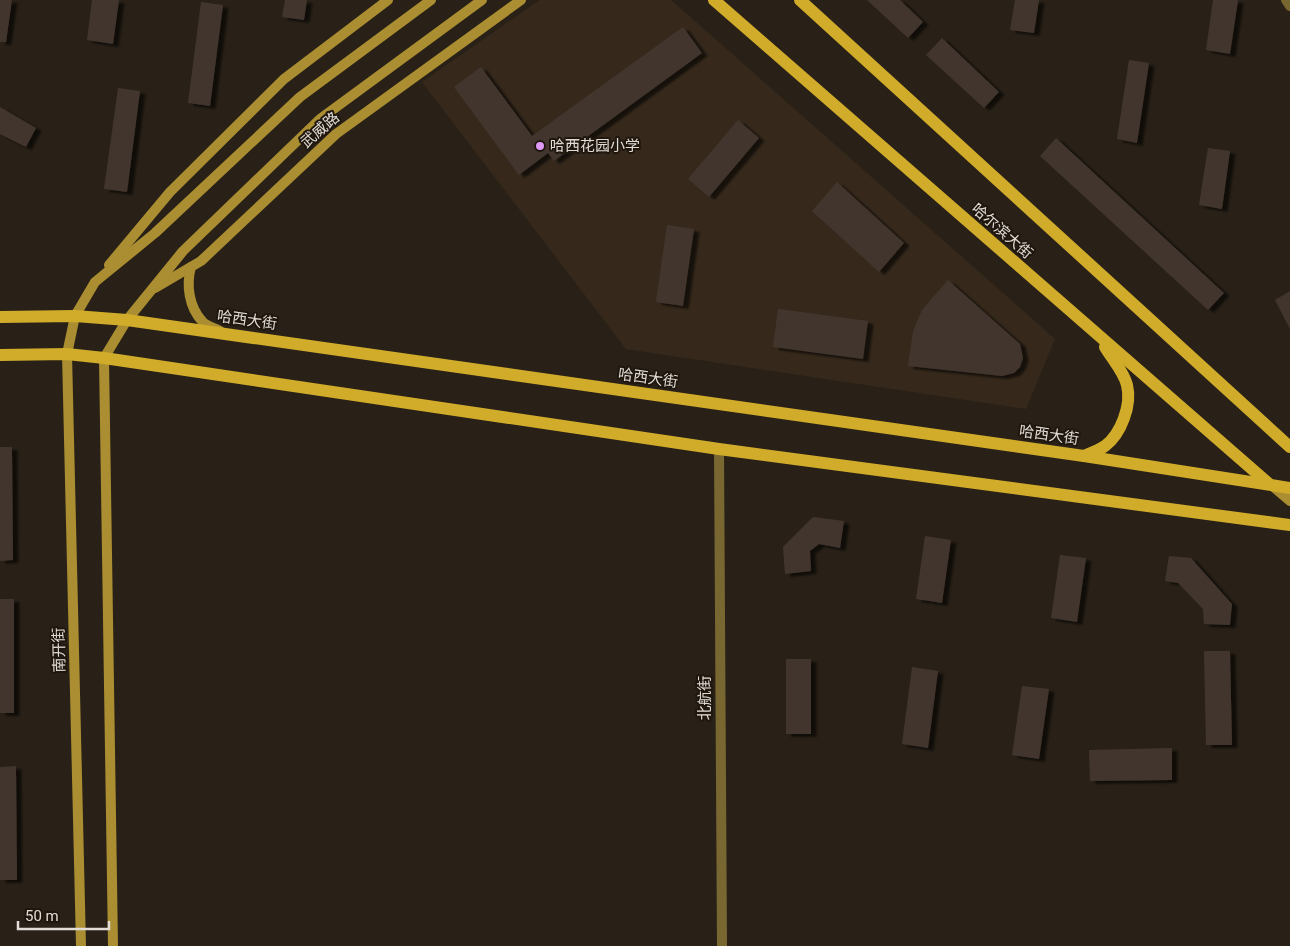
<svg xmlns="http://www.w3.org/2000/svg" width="1290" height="946" font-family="Roboto,'Noto Sans SC',sans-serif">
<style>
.built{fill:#36291b}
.building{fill:#42362f;filter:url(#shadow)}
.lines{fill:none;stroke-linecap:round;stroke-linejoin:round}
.minor{stroke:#796732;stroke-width:10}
.tertiary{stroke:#796732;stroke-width:10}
.secondary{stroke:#aa8e31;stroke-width:10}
.primary{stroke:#d1ac2b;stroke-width:12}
.poi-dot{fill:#dd99f3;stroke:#1f170e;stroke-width:2}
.labels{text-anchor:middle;stroke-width:4;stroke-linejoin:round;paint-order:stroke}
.street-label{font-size:15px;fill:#e2dcd6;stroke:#1f170e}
.poi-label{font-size:15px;fill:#e2dcd6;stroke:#1f170e;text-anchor:start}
</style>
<defs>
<filter id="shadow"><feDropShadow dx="5.5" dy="3" stdDeviation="1" flood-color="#0009"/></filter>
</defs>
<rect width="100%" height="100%" fill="#292117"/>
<!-- built -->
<path class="built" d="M 540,0 L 671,0 L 1055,339 L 1026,409 L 626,349 L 422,82 Z"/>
<!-- building -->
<g class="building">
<path d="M 0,0 L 12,0 L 6,42 L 0,42 Z"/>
<path d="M 92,0 L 119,0 L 113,44 L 87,40 Z"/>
<path d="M 285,0 L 307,0 L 304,20 L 282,17 Z"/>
<path d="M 867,0 L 900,0 L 923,22 L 908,38 Z"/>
<path d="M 1015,0 L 1039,0 L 1034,33 L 1010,30 Z"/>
<path d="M 1213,0 L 1238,0 L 1230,54 L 1206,50 Z"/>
<path d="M 201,2 L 223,5 L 210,106 L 188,103 Z"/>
<path d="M 683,27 L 702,53 L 554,161 L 548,153 L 519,175 L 454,87 L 481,67 L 532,136 Z"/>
<path d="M 942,38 L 999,92 L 984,108 L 926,55 Z"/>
<path d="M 1129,60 L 1149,63 L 1137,143 L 1117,139 Z"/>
<path d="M 118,88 L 140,91 L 127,192 L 104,189 Z"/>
<path d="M 0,107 L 36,128 L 26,147 L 0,134 Z"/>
<path d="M 738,120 L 759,138 L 709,197 L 688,179 Z"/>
<path d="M 1056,138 L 1224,293 L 1208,310 L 1040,156 Z"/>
<path d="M 1208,148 L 1230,151 L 1222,209 L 1199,205 Z"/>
<path d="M 837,182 L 904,243 L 879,272 L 812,211 Z"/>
<path d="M 667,225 L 694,229 L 683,306 L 656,302 Z"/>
<path d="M 948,280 L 1020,344 L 1023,358 L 1020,367 L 1014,373 L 1002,376 L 908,366 L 913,332 L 918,319 L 922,310 Z"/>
<path d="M 1290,291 L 1290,329 L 1275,300 Z"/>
<path d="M 778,309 L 868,321 L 863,359 L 773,347 Z"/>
<path d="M 0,447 L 12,447 L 13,560 L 0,561 Z"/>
<path d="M 813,517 L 844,521 L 840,548 L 819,544 L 810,551 L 811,571 L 785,574 L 783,547 Z"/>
<path d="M 925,536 L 951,540 L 942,603 L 916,599 Z"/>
<path d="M 1060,555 L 1086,558 L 1077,622 L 1051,618 Z"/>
<path d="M 1169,556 L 1191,558 L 1232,604 L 1230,625 L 1204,624 L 1203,609 L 1178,583 L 1165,581 Z"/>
<rect x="0" y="599" width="14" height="114"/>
<path d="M 1204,651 L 1230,651 L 1232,745 L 1206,745 Z"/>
<rect x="786" y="659" width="25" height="75"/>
<path d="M 912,667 L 938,671 L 928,748 L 902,744 Z"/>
<path d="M 1022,686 L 1049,689 L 1039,759 L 1012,755 Z"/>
<path d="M 1172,748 L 1172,780 L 1090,781 L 1089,750 Z"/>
<path d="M 16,766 L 17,880 L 0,880 L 0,767 Z"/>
</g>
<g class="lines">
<!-- minor -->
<path class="minor" d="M 1286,0 L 1290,6"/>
<!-- tertiary -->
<path class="tertiary" d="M 719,449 L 722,946"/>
<!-- secondary -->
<g class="secondary">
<path d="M 109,265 L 170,192 L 284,79 L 388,0"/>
<path d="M 191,267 C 186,285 189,307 202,321 C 206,326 215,328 220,331"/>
<path d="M 155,288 L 201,261 L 336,134 L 521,0"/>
<path d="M 1270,484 L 1290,501"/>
<path d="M 81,946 L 67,354 L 75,316 L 95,282 L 155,233 L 300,97 L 431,0"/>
<path d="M 113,946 L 104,358 L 127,320 L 183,251 L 320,119 L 482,0"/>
</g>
<!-- primary -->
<g class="primary">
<path d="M 714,0 L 1268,483"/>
<path d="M 800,0 L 1290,447"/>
<path d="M 0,317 L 75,316 L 127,320 L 1084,456 L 1290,488"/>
<path d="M 0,355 L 67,354 L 104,358 L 719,449 L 1290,525"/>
<path d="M 1084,456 C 1091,453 1099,450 1105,446 C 1121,434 1132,405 1127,385 C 1124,372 1112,359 1105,347"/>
</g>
</g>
<!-- markers -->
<circle class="poi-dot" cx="540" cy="146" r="5"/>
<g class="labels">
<!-- street labels -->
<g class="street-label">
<text transform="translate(320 130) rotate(-41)" y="5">武威路</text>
<text transform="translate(1002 231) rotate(41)" y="5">哈尔滨大街</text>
<text transform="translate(247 320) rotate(8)" y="5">哈西大街</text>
<text transform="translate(648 378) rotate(8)" y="5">哈西大街</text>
<text transform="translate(1049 435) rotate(8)" y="5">哈西大街</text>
<text transform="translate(59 650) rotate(-91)" y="5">南开街</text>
<text transform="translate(705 698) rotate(-90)" y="5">北航街</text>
</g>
<!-- poi labels -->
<g class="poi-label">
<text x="550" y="151">哈西花园小学</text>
</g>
</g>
<!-- scale -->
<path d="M18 921v8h91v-8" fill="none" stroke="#e2dcd6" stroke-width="2.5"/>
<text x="25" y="921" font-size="15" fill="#e2dcd6" stroke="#1f170e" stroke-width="4" paint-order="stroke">50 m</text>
</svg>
